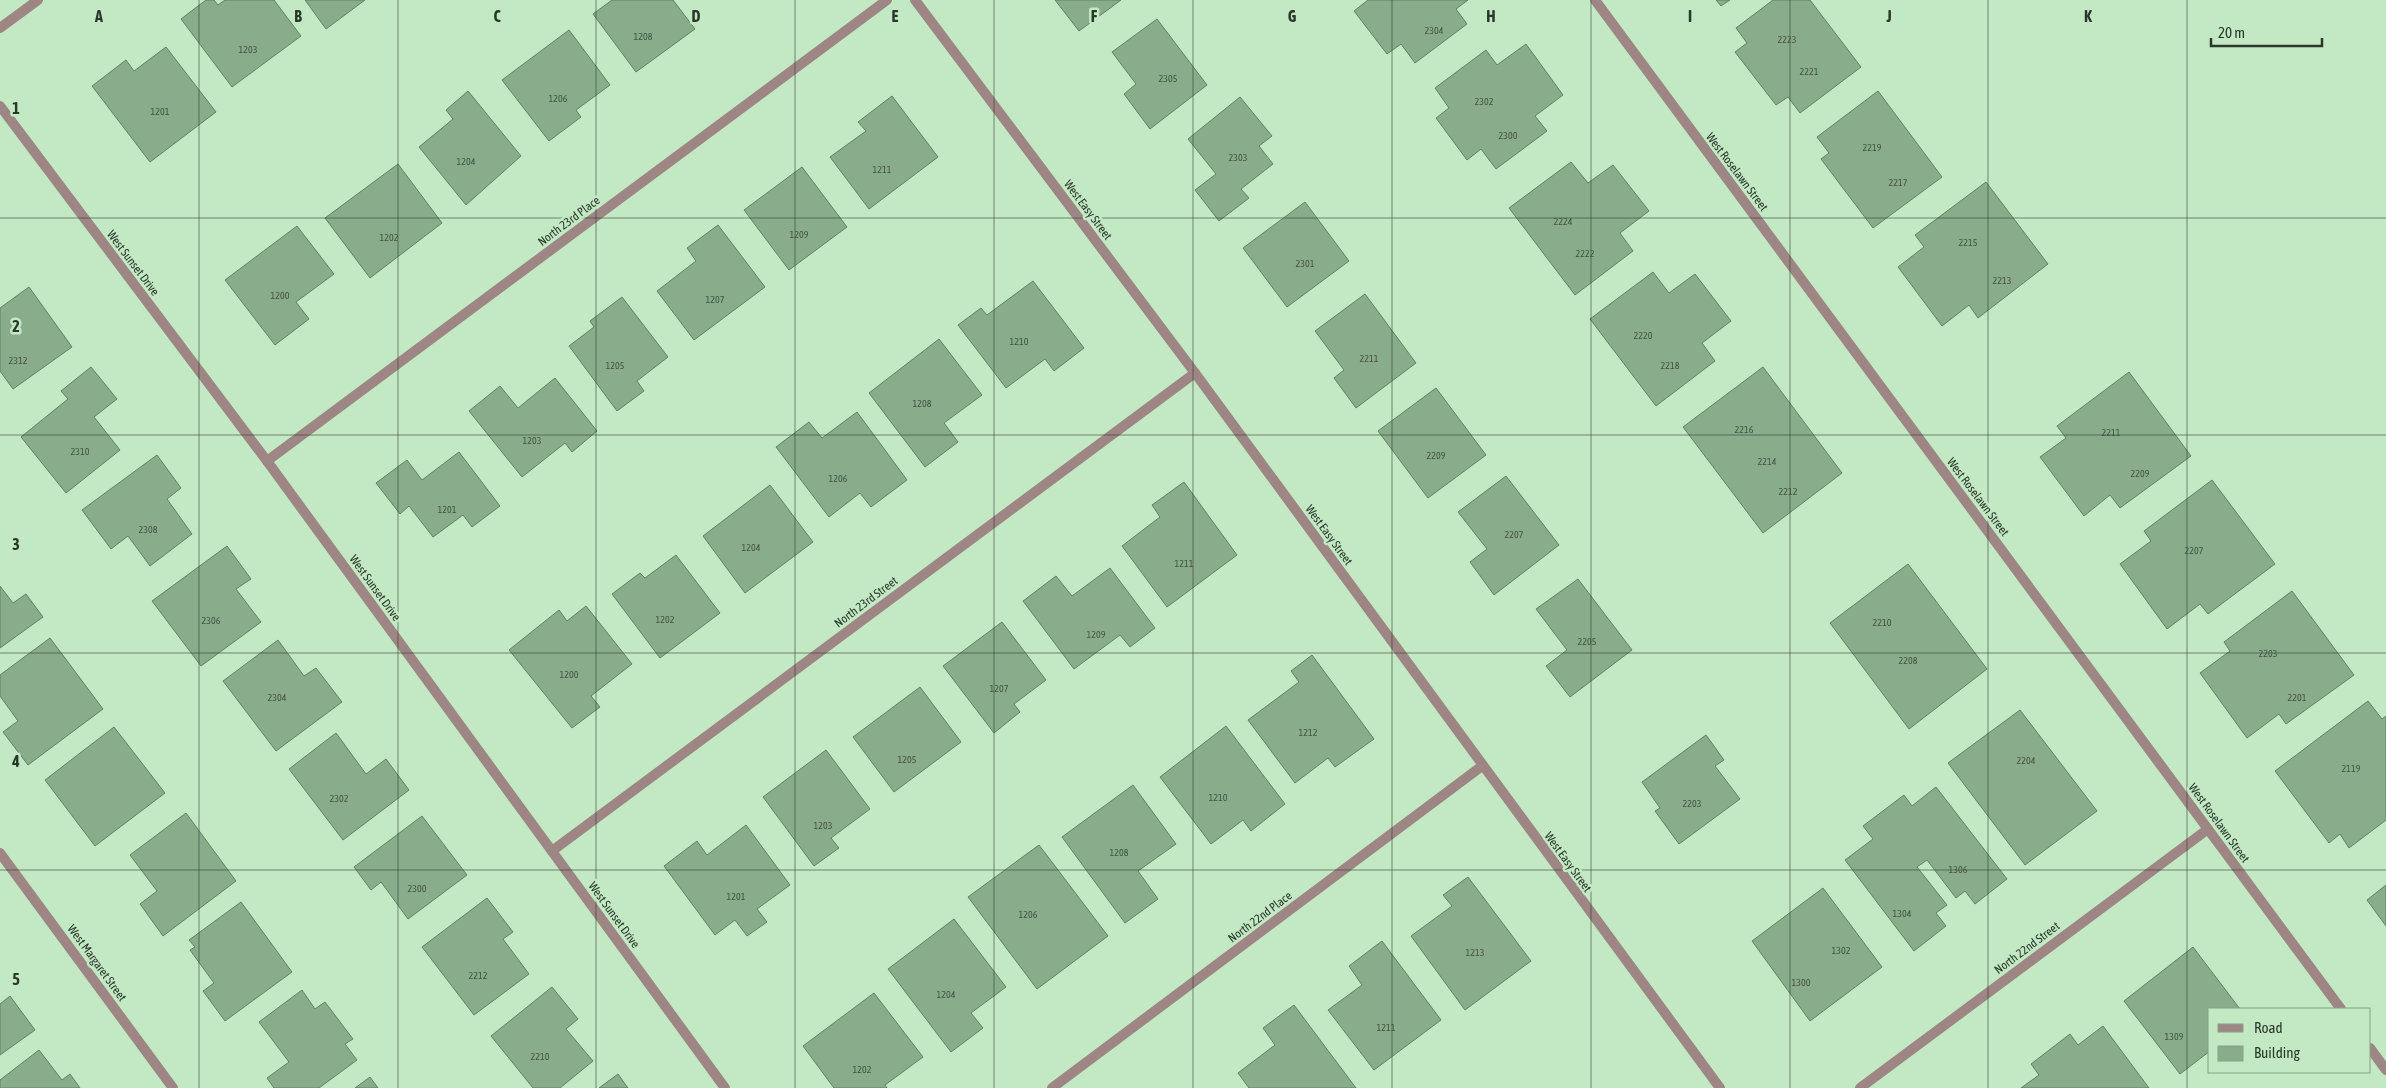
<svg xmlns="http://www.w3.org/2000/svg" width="2386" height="1088" font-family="'Asap Condensed',sans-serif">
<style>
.building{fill:#89ad8a;stroke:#608261}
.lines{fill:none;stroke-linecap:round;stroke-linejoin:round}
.minor{stroke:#9d8683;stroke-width:10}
.tertiary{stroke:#9d8683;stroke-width:10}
.grid{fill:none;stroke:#2a382a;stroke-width:1;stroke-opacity:0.55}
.labels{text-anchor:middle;stroke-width:5;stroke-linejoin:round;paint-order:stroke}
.number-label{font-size:10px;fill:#425542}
.street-label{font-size:12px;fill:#2a382a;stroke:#c3e8c4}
.grid-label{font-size:16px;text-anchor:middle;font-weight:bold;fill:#2a382a;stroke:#c3e8c4;stroke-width:5;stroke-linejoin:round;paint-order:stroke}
</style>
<rect width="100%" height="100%" fill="#c3e8c4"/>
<!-- building -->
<g class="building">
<path d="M 206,0 L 214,0 L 218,5 L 225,0 L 274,0 L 301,36 L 232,87 L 181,19 Z"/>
<path d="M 305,0 L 365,0 L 326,29 Z"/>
<path d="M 612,0 L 673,0 L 695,29 L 636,72 L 593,14 Z"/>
<path d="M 1055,0 L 1121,0 L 1079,31 Z"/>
<path d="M 1368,0 L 1468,0 L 1456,9 L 1467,24 L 1415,63 L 1401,44 L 1387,54 L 1354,11 Z"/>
<path d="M 1716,0 L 1730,0 L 1721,6 Z"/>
<path d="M 1773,0 L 1810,0 L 1861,67 L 1800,113 L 1788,97 L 1776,105 L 1735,52 L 1747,43 L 1736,28 Z"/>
<path d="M 1157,19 L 1207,85 L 1150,129 L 1124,94 L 1136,84 L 1112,52 Z"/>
<path d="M 569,30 L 610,85 L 576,110 L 581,117 L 549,141 L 502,80 Z"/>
<path d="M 1526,44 L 1563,95 L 1535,116 L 1547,131 L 1496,169 L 1481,149 L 1467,160 L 1436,118 L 1449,108 L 1435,88 L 1486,50 L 1497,65 Z"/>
<path d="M 166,47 L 216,112 L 150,162 L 92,86 L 126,60 L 134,71 Z"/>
<path d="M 468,91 L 521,156 L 466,205 L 419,147 L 453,119 L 446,110 Z"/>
<path d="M 1878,91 L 1942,177 L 1873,228 L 1821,159 L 1829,153 L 1817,137 Z"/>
<path d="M 892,96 L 938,157 L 869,209 L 830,157 L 866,131 L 858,122 Z"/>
<path d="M 1240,97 L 1272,136 L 1259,146 L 1273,164 L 1241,189 L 1249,198 L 1219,221 L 1195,190 L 1216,174 L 1188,139 Z"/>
<path d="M 1571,162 L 1588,183 L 1613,165 L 1649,211 L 1620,233 L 1633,251 L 1575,295 L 1509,208 Z"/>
<path d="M 398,164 L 442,223 L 370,278 L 325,218 Z"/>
<path d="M 802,167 L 847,227 L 789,270 L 744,210 Z"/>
<path d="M 1986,182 L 2048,264 L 1978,318 L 1969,305 L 1942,326 L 1898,267 L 1924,247 L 1915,235 Z"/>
<path d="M 1305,202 L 1349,261 L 1287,307 L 1243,248 Z"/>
<path d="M 718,225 L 765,287 L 694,340 L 657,291 L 696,261 L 687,248 Z"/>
<path d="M 297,226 L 334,274 L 296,302 L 309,319 L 275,345 L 225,280 Z"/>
<path d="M 1653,272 L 1669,293 L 1695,274 L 1731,321 L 1702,343 L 1715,361 L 1656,406 L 1590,319 Z"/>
<path d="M 1033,281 L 1084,348 L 1054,371 L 1045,359 L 1006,388 L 958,325 L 981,308 L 987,315 Z"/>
<path d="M 29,287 L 72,347 L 13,389 L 0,371 L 0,308 Z"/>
<path d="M 1365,294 L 1416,363 L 1356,408 L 1334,378 L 1344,370 L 1315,331 Z"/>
<path d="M 622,297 L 668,357 L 637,381 L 644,391 L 617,411 L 569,346 L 594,327 L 590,321 Z"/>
<path d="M 939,339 L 982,395 L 944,423 L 958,442 L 925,467 L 869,393 Z"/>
<path d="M 91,367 L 117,399 L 94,417 L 120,450 L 66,493 L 21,437 L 68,399 L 61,391 Z"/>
<path d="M 1763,367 L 1842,473 L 1763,533 L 1683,427 Z"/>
<path d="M 2129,372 L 2191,456 L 2120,508 L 2110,495 L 2084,516 L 2040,457 L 2066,438 L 2057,426 Z"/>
<path d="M 555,378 L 597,431 L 572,452 L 565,443 L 522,477 L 469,411 L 500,386 L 518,408 Z"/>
<path d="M 1436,388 L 1486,455 L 1428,498 L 1378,431 Z"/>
<path d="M 857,412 L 907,480 L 871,507 L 860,493 L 829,517 L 776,447 L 809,422 L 822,438 Z"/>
<path d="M 459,452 L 500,506 L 472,527 L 463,515 L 433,537 L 409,506 L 400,514 L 376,483 L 407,460 L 422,480 Z"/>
<path d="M 157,455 L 181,488 L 167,499 L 192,534 L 150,566 L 128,536 L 111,549 L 82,510 Z"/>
<path d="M 1506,476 L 1559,545 L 1494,595 L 1470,562 L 1487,549 L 1458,512 Z"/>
<path d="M 2212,480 L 2275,564 L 2208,614 L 2200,604 L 2167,629 L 2120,564 L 2151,541 L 2144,531 Z"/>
<path d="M 1184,482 L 1237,555 L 1167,607 L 1122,546 L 1160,517 L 1152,505 Z"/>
<path d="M 770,485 L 813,542 L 745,593 L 703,536 Z"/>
<path d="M 227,546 L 251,579 L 236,589 L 261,622 L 201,666 L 152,601 Z"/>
<path d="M 676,555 L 720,613 L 660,658 L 612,594 L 640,573 L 645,578 Z"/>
<path d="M 1908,564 L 1987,669 L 1909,729 L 1830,623 Z"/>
<path d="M 1110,568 L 1155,628 L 1130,647 L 1120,635 L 1074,669 L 1023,601 L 1056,576 L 1072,596 Z"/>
<path d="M 1578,579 L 1632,650 L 1570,697 L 1546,666 L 1567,650 L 1536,609 Z"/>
<path d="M 0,586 L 13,603 L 26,594 L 43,617 L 0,648 Z"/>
<path d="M 2292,591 L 2354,675 L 2286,724 L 2279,714 L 2247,738 L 2200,673 L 2230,651 L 2224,642 Z"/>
<path d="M 586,606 L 632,664 L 591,696 L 600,707 L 572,728 L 509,650 L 559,610 L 567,621 Z"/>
<path d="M 1002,622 L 1046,680 L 1014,704 L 1020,712 L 994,733 L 943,666 Z"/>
<path d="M 50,638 L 103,709 L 28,765 L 3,732 L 18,721 L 0,696 L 0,675 Z"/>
<path d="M 278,640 L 304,676 L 316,668 L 342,702 L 276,751 L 223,681 Z"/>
<path d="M 1312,655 L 1374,739 L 1335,767 L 1328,758 L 1295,783 L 1248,720 L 1299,682 L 1291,671 Z"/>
<path d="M 920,687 L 961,742 L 894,792 L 853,737 Z"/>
<path d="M 2368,701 L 2382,719 L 2386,716 L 2386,820 L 2349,848 L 2340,834 L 2329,843 L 2275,771 Z"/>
<path d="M 2020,710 L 2097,811 L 2025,865 L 1948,763 Z"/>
<path d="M 1226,726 L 1285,804 L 1251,831 L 1243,820 L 1211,844 L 1160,777 Z"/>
<path d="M 114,727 L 165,793 L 95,846 L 45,780 Z"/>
<path d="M 336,733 L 366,774 L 386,759 L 409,790 L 343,840 L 289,769 Z"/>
<path d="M 1706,735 L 1724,760 L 1715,766 L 1740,799 L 1679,844 L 1655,811 L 1660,808 L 1642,782 Z"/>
<path d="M 826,750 L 870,809 L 831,838 L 839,848 L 814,866 L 763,797 Z"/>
<path d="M 1133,785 L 1176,844 L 1138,871 L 1158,899 L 1125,923 L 1062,837 Z"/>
<path d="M 1936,787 L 2007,879 L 1975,904 L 1965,891 L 1956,898 L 1927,860 L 1917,867 L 1947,905 L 1936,913 L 1946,926 L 1914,951 L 1845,860 L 1873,839 L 1863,826 L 1904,795 L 1912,806 Z"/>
<path d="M 186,813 L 236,881 L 163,936 L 140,904 L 157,891 L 130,855 Z"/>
<path d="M 422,816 L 467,875 L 408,919 L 381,882 L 371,890 L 354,867 Z"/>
<path d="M 746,825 L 790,885 L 757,909 L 767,922 L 747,936 L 735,920 L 715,935 L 664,866 L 697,841 L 707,855 Z"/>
<path d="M 1039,845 L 1108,936 L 1037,989 L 968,897 Z"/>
<path d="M 1468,877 L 1531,961 L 1465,1010 L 1411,936 L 1452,906 L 1443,895 Z"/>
<path d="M 2386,885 L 2386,926 L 2367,900 Z"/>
<path d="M 1823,888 L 1882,967 L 1810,1021 L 1752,941 Z"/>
<path d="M 487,898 L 513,932 L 503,939 L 529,974 L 474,1015 L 422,947 Z"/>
<path d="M 241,902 L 292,972 L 225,1021 L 203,991 L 214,983 L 190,950 L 195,947 L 189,940 Z"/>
<path d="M 954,919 L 1006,987 L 971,1013 L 983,1028 L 951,1052 L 888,969 Z"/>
<path d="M 1382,941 L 1441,1020 L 1374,1070 L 1328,1010 L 1362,985 L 1349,966 Z"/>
<path d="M 2193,947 L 2240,1009 L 2210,1009 L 2210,1051 L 2180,1074 L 2124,1001 Z"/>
<path d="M 552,987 L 578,1019 L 566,1029 L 593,1061 L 560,1088 L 533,1088 L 491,1036 Z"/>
<path d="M 302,990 L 315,1009 L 325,1002 L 353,1039 L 345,1044 L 357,1060 L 319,1088 L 274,1088 L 267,1078 L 289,1062 L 259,1022 Z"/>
<path d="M 874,993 L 923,1057 L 885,1085 L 887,1088 L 834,1088 L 803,1046 Z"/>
<path d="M 10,996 L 35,1030 L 0,1055 L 0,1004 Z"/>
<path d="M 1294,1005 L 1356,1088 L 1249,1088 L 1238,1073 L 1275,1045 L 1263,1028 Z"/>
<path d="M 2103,1026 L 2149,1088 L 2021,1088 L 2039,1075 L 2031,1064 L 2070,1034 L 2078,1045 Z"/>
<path d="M 39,1050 L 62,1080 L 70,1074 L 80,1088 L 0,1088 L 0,1080 Z"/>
<path d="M 618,1074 L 628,1088 L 599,1088 Z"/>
<path d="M 370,1077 L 378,1088 L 355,1088 Z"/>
</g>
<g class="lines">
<!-- minor -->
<g class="minor">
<path d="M 915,0 L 1195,373 L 1720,1088"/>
<path d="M 1595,0 L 2341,1009"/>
<path d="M 0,106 L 267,461 L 725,1088"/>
<path d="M 267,461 L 887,0"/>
<path d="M 552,851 L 1195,373"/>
<path d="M 0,853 L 173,1088"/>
<path d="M 2370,1048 L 2386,1070"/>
<path d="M 1052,1088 L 1482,766"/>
<path d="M 1860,1088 L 2208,829"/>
</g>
<!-- tertiary -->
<path class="tertiary" d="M 0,28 L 38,0"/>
</g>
<!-- grid -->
<path class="grid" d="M 199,0 L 199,1088M 398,0 L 398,1088M 596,0 L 596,1088M 795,0 L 795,1088M 994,0 L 994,1088M 1193,0 L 1193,1088M 1392,0 L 1392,1088M 1591,0 L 1591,1088M 1790,0 L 1790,1088M 1988,0 L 1988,1088M 2187,0 L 2187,1088M 0,218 L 2386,218M 0,435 L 2386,435M 0,653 L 2386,653M 0,870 L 2386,870"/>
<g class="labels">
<!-- number labels -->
<g class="number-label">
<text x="1434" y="34">2304</text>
<text x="643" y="40">1208</text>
<text x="1787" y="43">2223</text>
<text x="248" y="53">1203</text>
<text x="1809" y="75">2221</text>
<text x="1168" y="82">2305</text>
<text x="558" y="102">1206</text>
<text x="1484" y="105">2302</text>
<text x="160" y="115">1201</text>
<text x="1508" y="139">2300</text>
<text x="1872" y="151">2219</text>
<text x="1238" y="161">2303</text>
<text x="466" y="165">1204</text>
<text x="882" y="173">1211</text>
<text x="1898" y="186">2217</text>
<text x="1563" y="225">2224</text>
<text x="799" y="238">1209</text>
<text x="389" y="241">1202</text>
<text x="1968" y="246">2215</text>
<text x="1585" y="257">2222</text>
<text x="1305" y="267">2301</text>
<text x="2002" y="284">2213</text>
<text x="280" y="299">1200</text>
<text x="715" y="303">1207</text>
<text x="1643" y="339">2220</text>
<text x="1019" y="345">1210</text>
<text x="1369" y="362">2211</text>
<text x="18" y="364">2312</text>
<text x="615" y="369">1205</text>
<text x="1670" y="369">2218</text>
<text x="922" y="407">1208</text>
<text x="1744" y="433">2216</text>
<text x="2111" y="436">2211</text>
<text x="532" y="444">1203</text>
<text x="80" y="455">2310</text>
<text x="1436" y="459">2209</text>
<text x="1767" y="465">2214</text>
<text x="2140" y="477">2209</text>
<text x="838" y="482">1206</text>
<text x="1788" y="495">2212</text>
<text x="447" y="513">1201</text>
<text x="148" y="533">2308</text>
<text x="1514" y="538">2207</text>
<text x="751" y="551">1204</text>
<text x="2194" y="554">2207</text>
<text x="1184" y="567">1211</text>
<text x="665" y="623">1202</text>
<text x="211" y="624">2306</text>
<text x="1882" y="626">2210</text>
<text x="1096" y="638">1209</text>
<text x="1587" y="645">2205</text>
<text x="2268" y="657">2203</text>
<text x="1908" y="664">2208</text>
<text x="569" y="678">1200</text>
<text x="999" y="692">1207</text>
<text x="277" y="701">2304</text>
<text x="2297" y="701">2201</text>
<text x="1308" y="736">1212</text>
<text x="907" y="763">1205</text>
<text x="2026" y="764">2204</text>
<text x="2351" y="772">2119</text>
<text x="1218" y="801">1210</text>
<text x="339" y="802">2302</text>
<text x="1692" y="807">2203</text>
<text x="823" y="829">1203</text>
<text x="1119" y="856">1208</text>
<text x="1958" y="873">1306</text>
<text x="417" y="892">2300</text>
<text x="736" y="900">1201</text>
<text x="1902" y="917">1304</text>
<text x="1028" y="918">1206</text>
<text x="1841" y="954">1302</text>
<text x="1475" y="956">1213</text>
<text x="478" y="979">2212</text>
<text x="1801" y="986">1300</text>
<text x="946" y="998">1204</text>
<text x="1386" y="1031">1211</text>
<text x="2174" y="1040">1309</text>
<text x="540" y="1060">2210</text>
<text x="862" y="1073">1202</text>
</g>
<!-- street labels -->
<g class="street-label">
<text transform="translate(1737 172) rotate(53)" y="4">West Roselawn Street</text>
<text transform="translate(1088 210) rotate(53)" y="4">West Easy Street</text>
<text transform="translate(569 221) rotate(-37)" y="4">North 23rd Place</text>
<text transform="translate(133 263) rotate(53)" y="4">West Sunset Drive</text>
<text transform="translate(1978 497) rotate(53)" y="4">West Roselawn Street</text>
<text transform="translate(1329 535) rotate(54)" y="4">West Easy Street</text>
<text transform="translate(375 588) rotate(54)" y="4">West Sunset Drive</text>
<text transform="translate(866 602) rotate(-37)" y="4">North 23rd Street</text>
<text transform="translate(2219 823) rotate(54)" y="4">West Roselawn Street</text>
<text transform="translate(1568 862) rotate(54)" y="4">West Easy Street</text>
<text transform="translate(614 915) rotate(54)" y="4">West Sunset Drive</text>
<text transform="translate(1260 917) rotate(-37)" y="4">North 22nd Place</text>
<text transform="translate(2027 948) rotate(-37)" y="4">North 22nd Street</text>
<text transform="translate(97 963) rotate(54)" y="4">West Margaret Street</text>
</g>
</g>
<g class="grid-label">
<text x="99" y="22">A</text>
<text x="298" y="22">B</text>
<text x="497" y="22">C</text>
<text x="696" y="22">D</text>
<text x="895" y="22">E</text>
<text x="1094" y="22">F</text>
<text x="1292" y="22">G</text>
<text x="1491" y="22">H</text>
<text x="1690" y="22">I</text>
<text x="1889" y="22">J</text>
<text x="2088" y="22">K</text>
<text x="16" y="114">1</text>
<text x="16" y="332">2</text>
<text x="16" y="550">3</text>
<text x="16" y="767">4</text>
<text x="16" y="985">5</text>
</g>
<!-- legend -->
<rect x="2208" y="1008" width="162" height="65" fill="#c3e8c4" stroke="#86a286"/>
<rect x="2218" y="1024" width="25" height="8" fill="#9d8683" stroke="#86a286"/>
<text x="2254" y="1033" font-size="15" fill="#2a382a">Road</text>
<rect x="2218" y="1046" width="25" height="15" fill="#89ad8a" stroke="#86a286"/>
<text x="2254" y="1058" font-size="15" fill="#2a382a">Building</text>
<!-- scale -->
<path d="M2211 38v8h111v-8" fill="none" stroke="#2a382a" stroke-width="2.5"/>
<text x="2218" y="38" font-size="15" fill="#2a382a" stroke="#c3e8c4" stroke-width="4" paint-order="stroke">20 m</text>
</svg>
